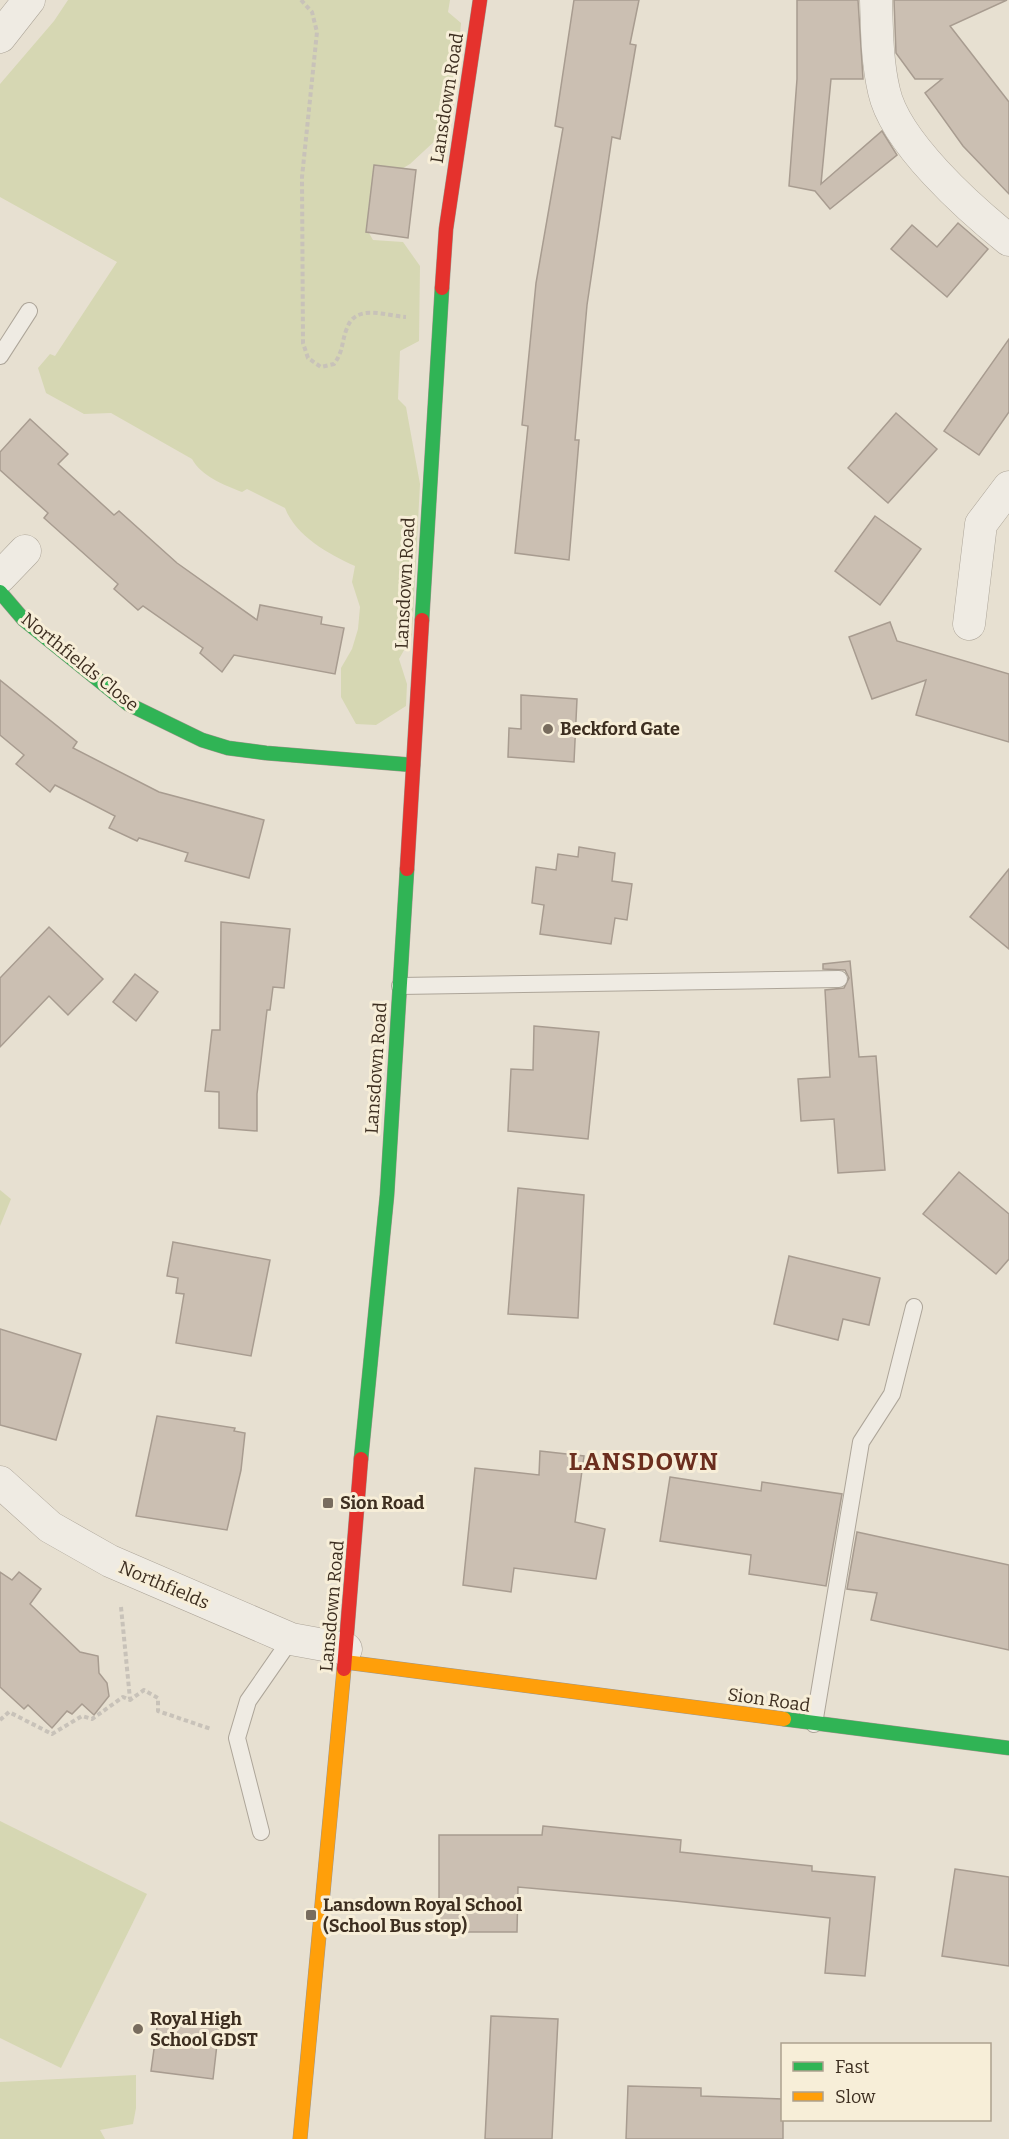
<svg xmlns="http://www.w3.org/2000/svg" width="1009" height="2139" font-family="Bitter,serif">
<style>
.green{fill:#d6d7b3}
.building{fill:#cbbfb2;stroke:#a89c90;stroke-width:1.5}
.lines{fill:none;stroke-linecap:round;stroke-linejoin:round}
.lane-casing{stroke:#ada599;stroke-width:18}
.street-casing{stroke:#ada599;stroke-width:33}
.fast-casing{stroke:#9c958a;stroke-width:15}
.slow-casing{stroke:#9c958a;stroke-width:15}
.jam-casing{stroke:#9c958a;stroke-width:15}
.path{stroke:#c8c2b9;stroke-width:4;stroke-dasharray:4.5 3;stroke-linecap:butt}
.lane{stroke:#efebe3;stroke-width:16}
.street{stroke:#efebe3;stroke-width:32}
.fast{stroke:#30b455;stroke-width:14}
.slow{stroke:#ff9f0a;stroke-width:14}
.jam{stroke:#e5322d;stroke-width:14}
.poi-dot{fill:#786c5e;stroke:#f7eed8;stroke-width:2}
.labels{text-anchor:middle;stroke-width:6;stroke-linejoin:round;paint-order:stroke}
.street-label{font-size:18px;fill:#3d2e20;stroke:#f7eed8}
.poi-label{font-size:18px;font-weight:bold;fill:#3d2e20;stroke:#f7eed8;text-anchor:start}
.district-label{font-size:24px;font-weight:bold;letter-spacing:1.5px;fill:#6b2e1e;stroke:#f7eed8}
</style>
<rect width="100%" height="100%" fill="#e7e0d1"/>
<!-- green -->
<g class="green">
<path d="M 68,0 L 450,0 L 448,12 L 461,23 L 453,114 L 438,138 L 410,164 L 393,174 L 377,195 L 366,228 L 373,240 L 403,242 L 420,266 L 419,341 L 400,351 L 398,399 L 406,407 L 420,484 L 412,636 L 399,659 L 407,684 L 406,706 L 376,725 L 356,724 L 341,697 L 341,668 L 352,649 L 358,629 L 360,607 L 352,582 L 355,566 C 328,554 296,536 285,508 L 247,489 L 242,492 C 224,485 201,476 192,459 L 111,413 L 84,414 L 46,393 L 38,368 L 50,354 L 55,356 L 117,262 L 0,197 L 0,84 L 54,21 Z"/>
<path d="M 0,1190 L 11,1199 L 0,1226 Z"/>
<path d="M 0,1821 L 147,1894 L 61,2068 L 0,2038 Z"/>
<path d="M 136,2075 L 136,2108 L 133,2124 L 100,2130 L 105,2139 L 0,2139 L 0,2082 Z"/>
</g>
<!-- building -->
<g class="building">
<path d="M 574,0 L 639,0 L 630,44 L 636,45 L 620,139 L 612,137 L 587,305 L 575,440 L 579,440 L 569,560 L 515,553 L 528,426 L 522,425 L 536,283 L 563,128 L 555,126 Z"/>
<path d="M 797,0 L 858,0 L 863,79 L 831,79 L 821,184 L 882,131 L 897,155 L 830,209 L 815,191 L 789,186 L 797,79 Z"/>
<path d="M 894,0 L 1007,0 L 950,26 L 1009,102 L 1009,194 L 963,146 L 925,93 L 942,79 L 915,79 L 896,53 Z"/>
<path d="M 374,165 L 416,170 L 408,238 L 366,232 Z"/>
<path d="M 958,223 L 988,249 L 947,297 L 891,249 L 912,225 L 937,247 Z"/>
<path d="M 1009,339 L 1009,412 L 979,455 L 944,431 Z"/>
<path d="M 896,413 L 937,449 L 888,503 L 848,468 Z"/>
<path d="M 30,419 L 68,454 L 58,464 L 114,515 L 119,511 L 177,563 L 257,620 L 260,605 L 322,617 L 321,624 L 344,628 L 335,674 L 234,655 L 222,672 L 200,653 L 203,648 L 143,606 L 138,610 L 114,589 L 118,584 L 44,518 L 48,513 L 0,470 L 0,452 Z"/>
<path d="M 875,516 L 921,549 L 880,605 L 835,571 Z"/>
<path d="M 890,622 L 897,641 L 1009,674 L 1009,742 L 916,715 L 926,680 L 872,699 L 849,637 Z"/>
<path d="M 0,680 L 77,742 L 73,748 L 159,792 L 264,820 L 249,878 L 185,861 L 188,853 L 139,838 L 137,841 L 109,828 L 115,816 L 55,785 L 50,792 L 16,764 L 24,755 L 0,735 Z"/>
<path d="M 521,695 L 577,699 L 574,762 L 508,757 L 509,728 L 521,729 Z"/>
<path d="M 579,847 L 615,853 L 612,881 L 632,884 L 627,920 L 615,918 L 611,944 L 540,934 L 544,905 L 532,903 L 536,867 L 556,870 L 558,854 L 578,857 Z"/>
<path d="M 1009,869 L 1009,949 L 970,917 Z"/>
<path d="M 221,922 L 290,929 L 284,988 L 273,987 L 270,1010 L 267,1010 L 257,1094 L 257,1131 L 219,1128 L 219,1092 L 205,1091 L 212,1030 L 220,1030 Z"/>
<path d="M 49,927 L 103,979 L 68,1015 L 49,996 L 0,1047 L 0,978 Z"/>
<path d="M 850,961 L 859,1057 L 876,1056 L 885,1170 L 838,1173 L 834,1119 L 801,1121 L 798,1079 L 830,1077 L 825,990 L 844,988 L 849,978 L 845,970 L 823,969 L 823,964 Z"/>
<path d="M 135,974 L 158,992 L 136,1021 L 113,1002 Z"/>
<path d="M 534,1026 L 599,1032 L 588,1139 L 508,1131 L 511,1069 L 533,1070 Z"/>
<path d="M 959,1172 L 1009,1214 L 1009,1259 L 996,1274 L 923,1214 Z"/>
<path d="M 518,1188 L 584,1195 L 578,1318 L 508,1314 Z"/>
<path d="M 173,1242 L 270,1260 L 251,1356 L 176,1343 L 184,1294 L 176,1293 L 178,1278 L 167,1276 Z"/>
<path d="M 789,1256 L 880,1278 L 869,1325 L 843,1319 L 838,1340 L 774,1324 Z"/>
<path d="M 0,1329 L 81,1354 L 56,1440 L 0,1425 Z"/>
<path d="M 157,1416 L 235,1428 L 234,1431 L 245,1433 L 241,1470 L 227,1530 L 136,1516 Z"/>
<path d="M 540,1451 L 584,1456 L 575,1522 L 605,1529 L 596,1579 L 514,1568 L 511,1592 L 463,1585 L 475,1468 L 539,1475 Z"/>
<path d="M 670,1477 L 761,1491 L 762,1482 L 842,1494 L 826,1586 L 749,1574 L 751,1555 L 660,1541 Z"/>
<path d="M 857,1532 L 1009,1565 L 1009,1650 L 871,1620 L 877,1593 L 847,1589 Z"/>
<path d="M 0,1572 L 12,1580 L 19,1572 L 41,1589 L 30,1604 L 80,1652 L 98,1656 L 99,1673 L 107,1683 L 109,1696 L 94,1715 L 82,1704 L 72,1714 L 67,1711 L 52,1728 L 28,1705 L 24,1709 L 0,1687 Z"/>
<path d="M 543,1826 L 681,1840 L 680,1852 L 812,1866 L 812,1871 L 875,1877 L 865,1976 L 825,1973 L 830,1918 L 675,1901 L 518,1887 L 517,1932 L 439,1932 L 439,1835 L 542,1835 Z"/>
<path d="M 955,1869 L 1009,1877 L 1009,1966 L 942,1956 Z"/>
<path d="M 491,2016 L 558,2019 L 552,2139 L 485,2139 Z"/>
<path d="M 158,2020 L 219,2027 L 213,2079 L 151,2071 Z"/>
<path d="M 628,2086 L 701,2088 L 701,2096 L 783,2099 L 783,2139 L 626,2139 Z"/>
</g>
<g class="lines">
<!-- lane casing -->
<g class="lane-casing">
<g id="lane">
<path d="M 0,356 L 29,311"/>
<path d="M 400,986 L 839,979"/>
<path d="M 814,1724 L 861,1442 L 892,1394 L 914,1307"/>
<path d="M 261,1832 L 237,1738 L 248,1701 L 291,1639"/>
</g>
</g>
<!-- street casing -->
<g class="street-casing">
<g id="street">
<path d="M 876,0 C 877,31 877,61 884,91 C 895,142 969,208 1009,240"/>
<path d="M 0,37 L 29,0"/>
<path d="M 0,577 L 25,551"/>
<path d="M 969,624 L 981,524 L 1009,487"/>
<path d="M 0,1482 L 50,1527 L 110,1561 L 291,1639 L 346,1649"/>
</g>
</g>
<!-- fast casing -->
<g class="fast-casing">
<g id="fast">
<path d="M 0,592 L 24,620 L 128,704 L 202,740 L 228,748 L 266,753 L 413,765"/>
<path d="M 422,620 L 442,288"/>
<path d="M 361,1459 L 387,1195 L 407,869"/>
<path d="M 784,1719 L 1009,1748"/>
</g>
</g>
<!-- slow casing -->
<g class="slow-casing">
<g id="slow">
<path d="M 345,1662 L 784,1719"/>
<path d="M 300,2139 L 344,1669"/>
</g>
</g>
<!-- jam casing -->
<g class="jam-casing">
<g id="jam">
<path d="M 442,288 L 446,229 L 480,0"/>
<path d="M 407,869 L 422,620"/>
<path d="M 344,1669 L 361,1459"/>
</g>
</g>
<!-- path -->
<g class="path">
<path d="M 301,0 L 312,12 L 317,32 L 302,177 L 303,343 L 308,358 L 321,367 L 334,364 C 344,350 341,343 347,328 C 356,303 386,316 406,317"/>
<path d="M 121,1607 L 130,1699"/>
<path d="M 0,1720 L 9,1712 L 52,1734 L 82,1716 L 92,1719 L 123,1697 L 130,1700 L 144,1690 L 158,1698 L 158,1711 L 211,1729"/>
</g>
<!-- lane -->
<use href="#lane" class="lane"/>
<!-- street -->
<use href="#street" class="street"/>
<!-- fast -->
<use href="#fast" class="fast"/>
<!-- slow -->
<use href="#slow" class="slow"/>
<!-- jam -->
<use href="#jam" class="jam"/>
</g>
<!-- markers -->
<g class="poi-dot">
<circle cx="548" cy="729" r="6"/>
<rect x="322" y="1497" width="12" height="12" rx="3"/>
<rect x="305" y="1909" width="12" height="12" rx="3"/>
<circle cx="138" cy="2029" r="6"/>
</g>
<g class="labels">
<!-- street labels -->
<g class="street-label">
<text transform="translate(447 98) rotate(-81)" y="6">Lansdown Road</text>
<text transform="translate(405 583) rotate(-87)" y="6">Lansdown Road</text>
<text transform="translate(80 662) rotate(39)" y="6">Northfields Close</text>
<text transform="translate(376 1068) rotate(-86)" y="6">Lansdown Road</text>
<text transform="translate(164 1585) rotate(23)" y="6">Northfields</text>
<text transform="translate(332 1606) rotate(-85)" y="6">Lansdown Road</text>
<text transform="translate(769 1700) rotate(8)" y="6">Sion Road</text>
</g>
<!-- poi labels -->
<g class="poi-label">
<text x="560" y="735">Beckford Gate</text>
<text x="340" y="1509">Sion Road</text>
<text x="323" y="1911">Lansdown Royal School<tspan x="323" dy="21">(School Bus stop)</tspan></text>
<text x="150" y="2025">Royal High<tspan x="150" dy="21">School GDST</tspan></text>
</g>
<!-- district labels -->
<g class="district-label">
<text x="644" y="1470">LANSDOWN</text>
</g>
</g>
<!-- legend -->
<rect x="781" y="2043" width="210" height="78" fill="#f7eed8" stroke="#ada18e" stroke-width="1.5"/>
<rect x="793" y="2062" width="30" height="9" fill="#30b455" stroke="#ada18e" stroke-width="1.5"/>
<text x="835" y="2073" font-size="18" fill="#3d2e20">Fast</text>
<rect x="793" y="2092" width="30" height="9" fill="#ff9f0a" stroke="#ada18e" stroke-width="1.5"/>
<text x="835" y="2103" font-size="18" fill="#3d2e20">Slow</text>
</svg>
